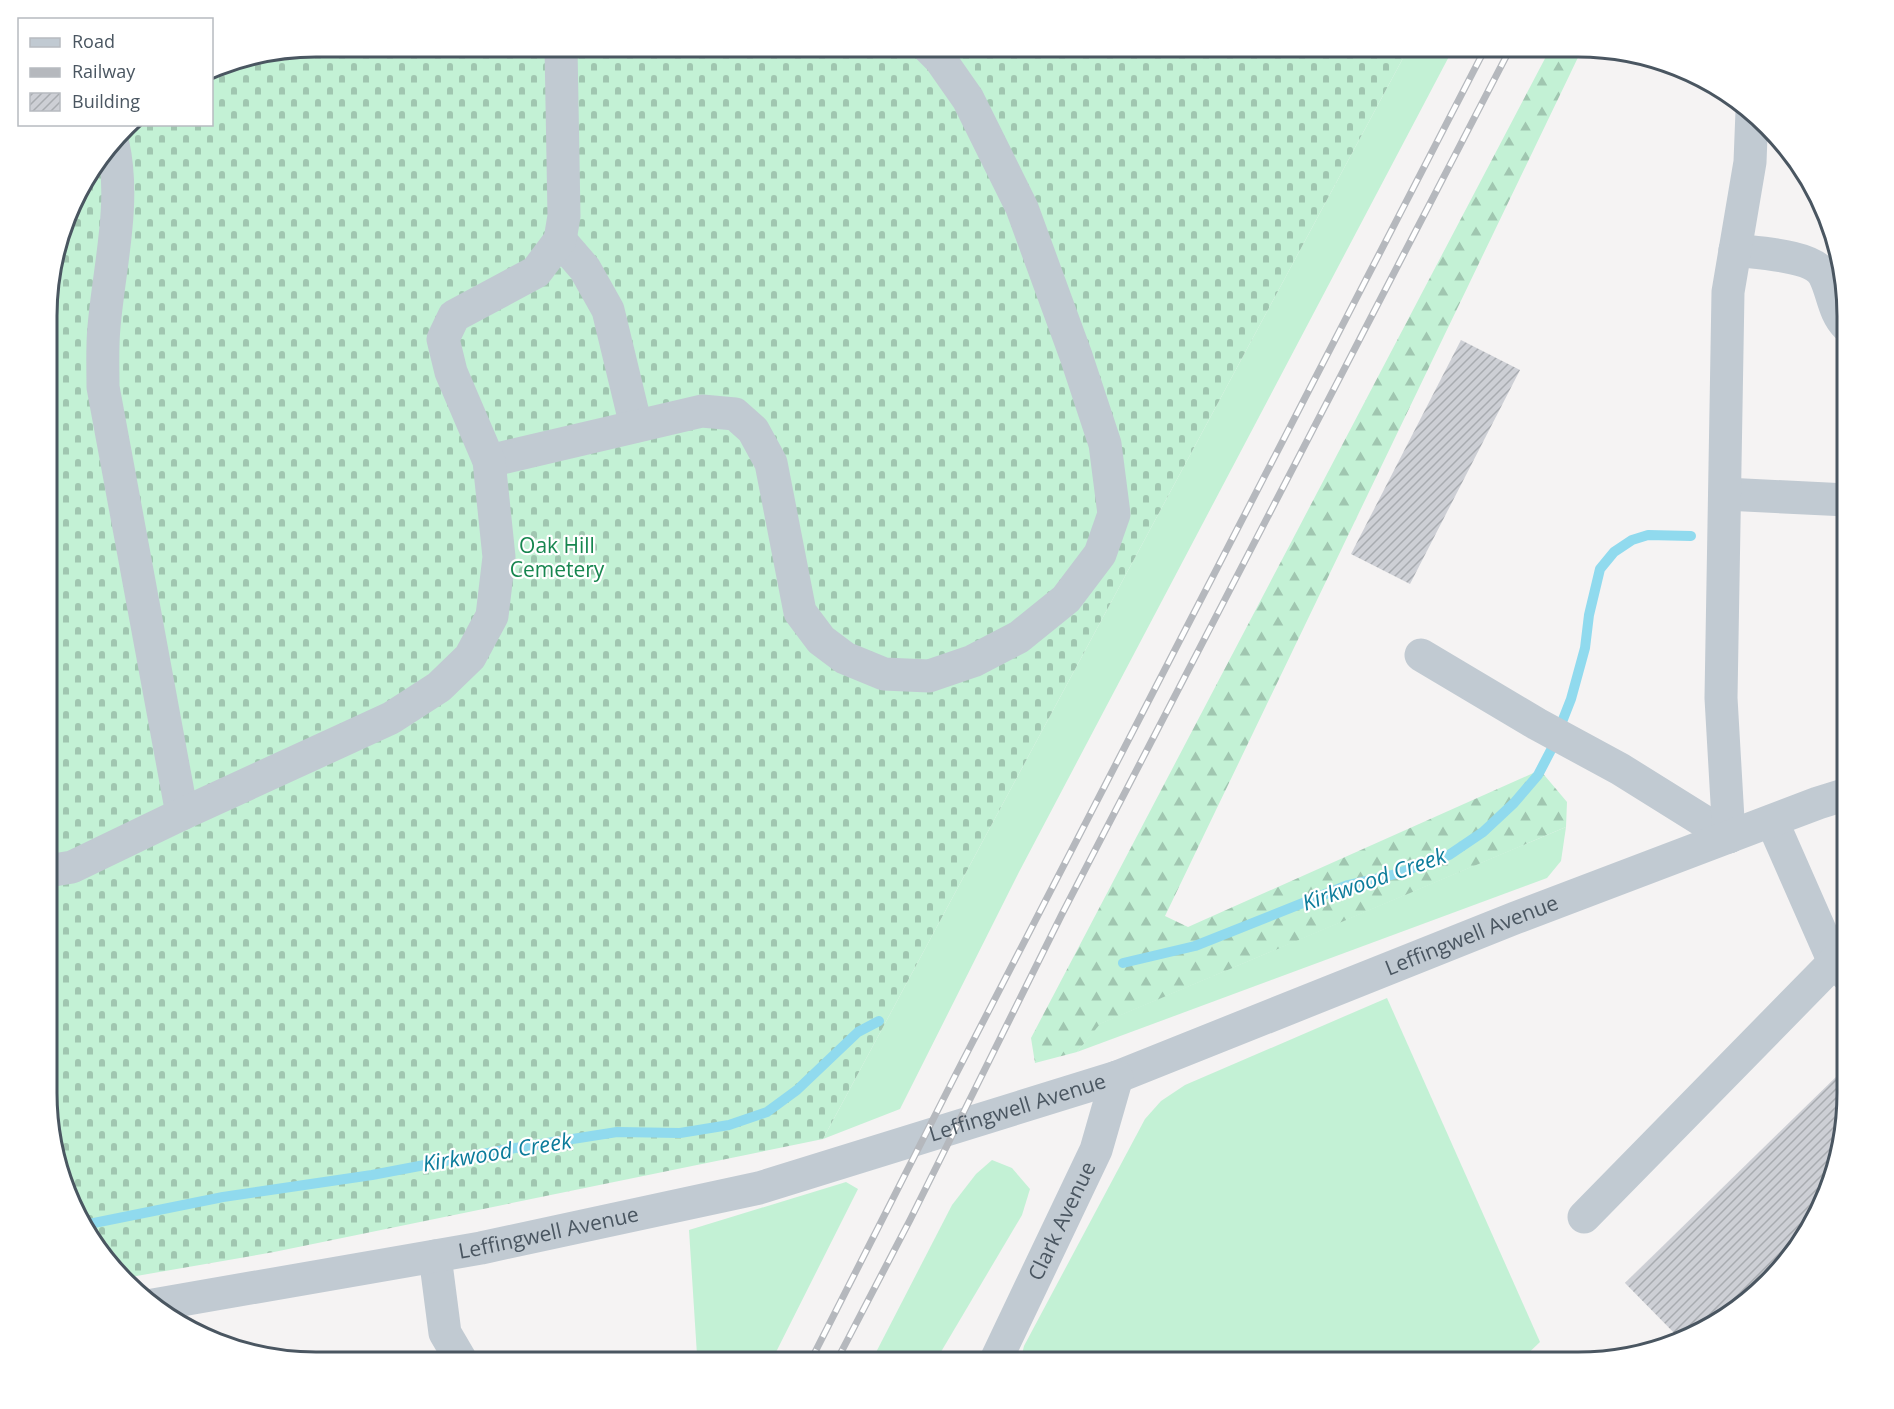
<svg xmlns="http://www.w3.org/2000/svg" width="1894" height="1409" font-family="'Open Sans',sans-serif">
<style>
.grass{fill:#c3f1d5}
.forest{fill:url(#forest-firs)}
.cemetery{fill:url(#cemetery-stones)}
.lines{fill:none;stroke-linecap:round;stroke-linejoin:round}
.stream{stroke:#90daee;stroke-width:10}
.building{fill:url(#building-hatch)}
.minor{stroke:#c1cad2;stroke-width:33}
.rail-casing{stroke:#b5b8bd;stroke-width:7}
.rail{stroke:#fff;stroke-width:4.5;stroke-dasharray:14;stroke-linecap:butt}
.labels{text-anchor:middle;stroke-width:4.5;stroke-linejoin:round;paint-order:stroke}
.park-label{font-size:21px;fill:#17864f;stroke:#fff}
.street-label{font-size:21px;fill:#4a5661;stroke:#fff}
.water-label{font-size:22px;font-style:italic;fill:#0c7c9b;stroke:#fff}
.rim{fill:none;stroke:#4a5661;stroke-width:3}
</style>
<defs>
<pattern id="forest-firs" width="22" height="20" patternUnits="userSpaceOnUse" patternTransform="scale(1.5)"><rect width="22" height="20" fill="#c3f1d5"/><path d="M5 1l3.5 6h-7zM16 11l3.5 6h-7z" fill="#a0c6b0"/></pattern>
<pattern id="cemetery-stones" width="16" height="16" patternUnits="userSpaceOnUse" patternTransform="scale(1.5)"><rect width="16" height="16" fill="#c3f1d5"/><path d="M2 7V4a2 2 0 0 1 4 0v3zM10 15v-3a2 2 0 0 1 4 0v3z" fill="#a0c6b0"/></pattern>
<pattern id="building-hatch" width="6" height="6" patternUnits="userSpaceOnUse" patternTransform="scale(1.5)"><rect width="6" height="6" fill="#cdcfd5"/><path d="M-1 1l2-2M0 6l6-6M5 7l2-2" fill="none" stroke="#a8abb0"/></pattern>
</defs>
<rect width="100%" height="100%" fill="#f5f3f3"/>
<!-- grass -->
<g class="grass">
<path d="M 1409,47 L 1454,47 L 1019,872 L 900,1109 L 823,1139 Z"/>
<path d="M 1566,827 L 1561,861 L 1547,878 L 1077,1052 L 1099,1024 Z"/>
<path d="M 1387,998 L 1540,1342 L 1519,1362 L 1020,1362 L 1024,1346 L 1145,1119 L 1161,1101 L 1185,1085 Z"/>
<path d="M 992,1160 L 1012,1168 L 1030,1189 L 1022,1215 L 935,1362 L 871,1362 L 952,1205 L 976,1174 Z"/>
<path d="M 846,1182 L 858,1189 L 771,1362 L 694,1362 L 697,1355 L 689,1230 Z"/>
</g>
<!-- forest -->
<path class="forest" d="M 1551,47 L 1583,47 L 1165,916 L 1188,927 L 1540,770 L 1567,802 L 1566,827 L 1100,1024 L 1077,1052 L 1035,1063 L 1031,1038 Z"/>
<!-- cemetery -->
<path class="cemetery" d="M 316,47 L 1409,47 L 823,1139 L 274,1252 L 125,1278 L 74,1213 L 47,1111 L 49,280 L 82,182 L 129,125 L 212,124 L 212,71 L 229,61 Z"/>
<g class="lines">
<!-- stream -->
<g class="stream">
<path d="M 1123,963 L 1195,946 L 1348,885 L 1396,874 L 1449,855 L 1483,832 L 1514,803 L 1538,775 L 1551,750 L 1571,699 L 1585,648 L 1589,615 L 1600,569 L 1614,552 L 1632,540 L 1648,535 L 1691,536"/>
<path d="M 84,1225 L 223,1197 L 372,1175 L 509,1149 L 617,1132 L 680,1133 L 729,1125 L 767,1112 L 797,1090 L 858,1032 L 879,1021"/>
</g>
</g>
<!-- building -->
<g class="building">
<path d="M 1461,340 L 1520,370 L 1410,584 L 1351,554 Z"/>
<path d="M 1839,1074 L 1847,1083 L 1847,1111 L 1827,1196 L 1781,1270 L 1697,1335 L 1680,1339 L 1625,1283 Z"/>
</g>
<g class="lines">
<!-- minor -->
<g class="minor">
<path d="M 113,144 C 126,203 109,268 104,327 C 102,347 103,367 103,387 L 182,814"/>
<path d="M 560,240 L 585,269 L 608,310 L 636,426"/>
<path d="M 1735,250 C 1757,253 1813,255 1824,275 C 1833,292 1833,312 1847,326"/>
<path d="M 489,461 L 702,411 L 735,414 L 753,430 L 771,463 L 800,612 L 821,640 L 845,658 L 884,674 L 929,676 L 973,661 L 1019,637 L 1066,599 L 1100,554 L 1114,514 L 1105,444 L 1076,356 L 1022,208 L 968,99 L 940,59 L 928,47"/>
<path d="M 1725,494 L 1847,500"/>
<path d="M 1421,655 L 1537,724 L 1620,769 L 1729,837"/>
<path d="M 1772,821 L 1834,962 L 1847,975"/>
<path d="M 1729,837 L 1721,698 L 1728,292 L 1750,162 L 1752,111"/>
<path d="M 48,871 L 72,867 L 182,814 L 391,718 L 439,687 L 470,657 L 492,616 L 499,557 L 489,461 L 451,372 L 443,339 L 454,316 L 536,272 L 560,240 L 564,216 L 561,47"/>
<path d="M 1584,1217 L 1834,962"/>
<path d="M 435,1256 L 445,1333 L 462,1362"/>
<path id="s1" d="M 153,1305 L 481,1248 L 759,1188 L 1117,1077 L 1515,918 L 1818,803 L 1847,794"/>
<path id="s2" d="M 995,1362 L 1096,1150 L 1117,1077"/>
</g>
<!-- rail casing -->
<g class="rail-casing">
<g id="rail">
<path d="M 810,1362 L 954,1078 L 1486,47"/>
<path d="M 836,1362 L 910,1220 L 1062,914 L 1511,47"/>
</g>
</g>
<!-- rail -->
<use href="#rail" class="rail"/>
</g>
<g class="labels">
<!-- park labels -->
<g class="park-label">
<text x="557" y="553">Oak Hill<tspan x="557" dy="24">Cemetery</tspan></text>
</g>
<!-- street labels -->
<g class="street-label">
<text dy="7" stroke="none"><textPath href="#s1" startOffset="1374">Leffingwell Avenue</textPath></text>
<text dy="7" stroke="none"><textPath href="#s1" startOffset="888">Leffingwell Avenue</textPath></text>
<text dy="7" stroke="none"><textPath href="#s2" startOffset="156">Clark Avenue</textPath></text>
<text dy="7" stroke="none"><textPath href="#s1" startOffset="402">Leffingwell Avenue</textPath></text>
</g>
<!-- water labels -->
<g class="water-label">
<text transform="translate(1374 879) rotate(-19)" y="8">Kirkwood Creek</text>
<text transform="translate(497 1152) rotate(-9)" y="8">Kirkwood Creek</text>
</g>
</g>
<!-- crop -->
<path d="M0 0H1894V1409H0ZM316 57H1578A259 259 0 0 1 1837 316V1093A259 259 0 0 1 1578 1352H316A259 259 0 0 1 57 1093V316A259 259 0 0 1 316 57Z" fill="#fff" fill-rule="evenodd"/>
<path class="rim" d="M316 57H1578A259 259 0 0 1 1837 316V1093A259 259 0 0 1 1578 1352H316A259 259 0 0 1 57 1093V316A259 259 0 0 1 316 57Z"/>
<!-- legend -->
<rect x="18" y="18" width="195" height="108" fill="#ffffff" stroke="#b7bbc0" stroke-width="1.5"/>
<rect x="30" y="38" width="30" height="9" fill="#c1cad2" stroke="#b7bbc0" stroke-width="1.5"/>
<text x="72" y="48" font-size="18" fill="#4a5661">Road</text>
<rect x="30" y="68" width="30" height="9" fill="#b5b8bd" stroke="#b7bbc0" stroke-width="1.5"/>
<text x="72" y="78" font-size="18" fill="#4a5661">Railway</text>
<rect x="30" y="93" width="30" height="18" fill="url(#building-hatch)" stroke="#b7bbc0" stroke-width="1.5"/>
<text x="72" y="108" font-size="18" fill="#4a5661">Building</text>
</svg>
